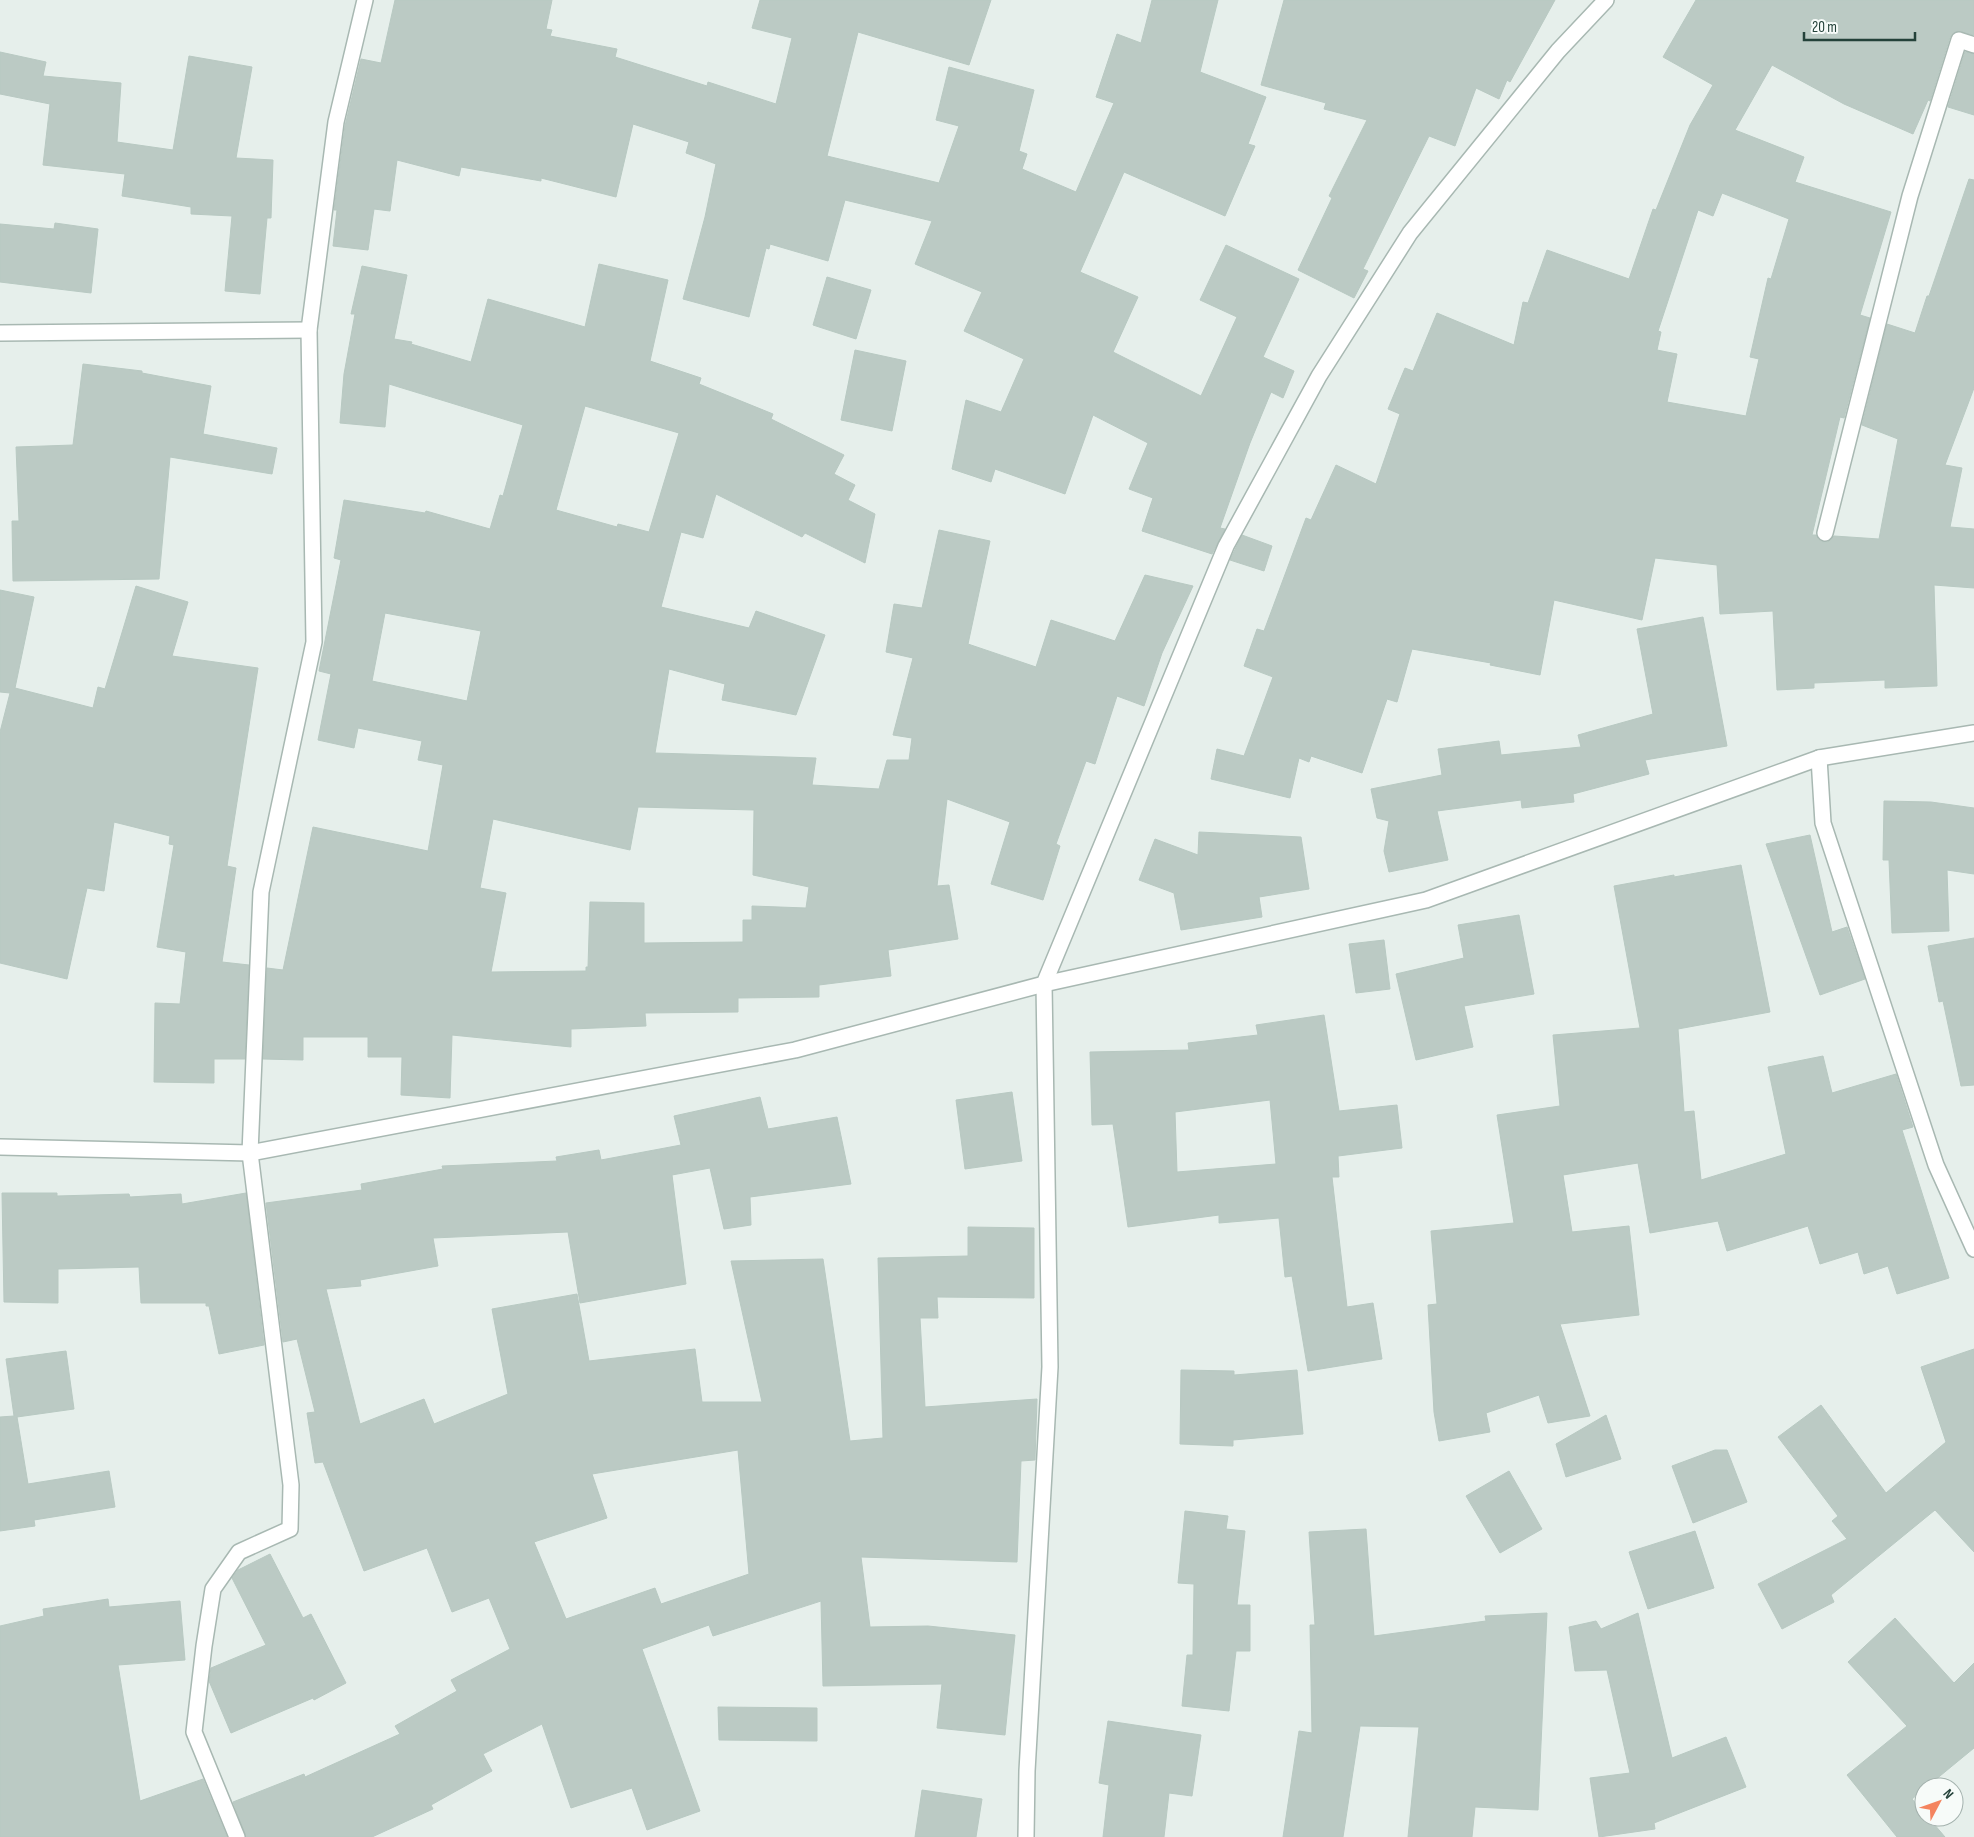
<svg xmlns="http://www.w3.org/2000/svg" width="1974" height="1837" font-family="'Sofia Sans Condensed',sans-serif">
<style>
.building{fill:#bbcac4;stroke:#b8c9c2;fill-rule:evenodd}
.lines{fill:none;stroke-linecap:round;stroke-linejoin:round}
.minor-casing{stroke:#a8b8b2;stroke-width:18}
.minor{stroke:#fff;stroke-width:15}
</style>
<rect width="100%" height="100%" fill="#e6efeb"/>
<!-- building -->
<g class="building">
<path d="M 395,0 L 552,0 L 546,29 L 552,30 L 550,36 L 617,49 L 615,57 L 707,86 L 708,82 L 776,104 L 792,38 L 752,28 L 760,0 L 991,0 L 969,65 L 858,32 L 827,156 L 939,183 L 959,126 L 936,120 L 949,67 L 1034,90 L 1019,151 L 1027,154 L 1022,169 L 1076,192 L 1114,103 L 1096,97 L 1117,34 L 1141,43 L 1152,0 L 1218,0 L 1200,72 L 1266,97 L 1248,144 L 1255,146 L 1225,216 L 1124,172 L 1080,272 L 1138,297 L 1113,352 L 1201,396 L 1237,317 L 1200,300 L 1226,245 L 1299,279 L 1263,357 L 1294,371 L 1283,398 L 1271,392 L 1250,443 L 1220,528 L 1225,529 L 1212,554 L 1142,531 L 1153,498 L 1129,489 L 1148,443 L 1093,415 L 1065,494 L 995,469 L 991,482 L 952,469 L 966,400 L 1001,412 L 1024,359 L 964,331 L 982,292 L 915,264 L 932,221 L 845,200 L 828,261 L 770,244 L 769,249 L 766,248 L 749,317 L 683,299 L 705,217 L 716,164 L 686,153 L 689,142 L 633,124 L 616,197 L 541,178 L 541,181 L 461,167 L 459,176 L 397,160 L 390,211 L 374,209 L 368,250 L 333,246 L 337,210 L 334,210 L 345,126 L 361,59 L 381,63 Z"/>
<path d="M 1284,0 L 1555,0 L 1510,82 L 1507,80 L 1499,99 L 1476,88 L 1455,146 L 1429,136 L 1363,269 L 1368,271 L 1354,298 L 1298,270 L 1332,198 L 1329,196 L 1367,120 L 1324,109 L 1326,103 L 1261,85 Z"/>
<path d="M 1696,0 L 1974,0 L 1974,35 L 1958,31 L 1950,37 L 1930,101 L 1928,100 L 1913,134 L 1844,104 L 1772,65 L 1735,130 L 1804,157 L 1795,182 L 1891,212 L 1860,315 L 1870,318 L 1844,418 L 1840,417 L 1812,535 L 1816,535 L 1819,540 L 1823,542 L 1828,542 L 1834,536 L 1879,539 L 1898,439 L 1862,425 L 1887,324 L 1915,333 L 1927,296 L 1929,296 L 1969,179 L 1974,180 L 1974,388 L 1945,465 L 1962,468 L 1950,527 L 1974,529 L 1974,588 L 1934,585 L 1937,686 L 1885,688 L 1885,680 L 1814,683 L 1814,688 L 1777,690 L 1773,611 L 1720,614 L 1717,565 L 1655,558 L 1642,620 L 1554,600 L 1540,675 L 1490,665 L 1491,663 L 1412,649 L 1397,702 L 1387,699 L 1362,773 L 1311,756 L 1309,762 L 1299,758 L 1290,798 L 1211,779 L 1217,749 L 1244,756 L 1273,677 L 1244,666 L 1257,629 L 1264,631 L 1306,518 L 1311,520 L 1336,465 L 1376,484 L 1400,414 L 1388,409 L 1405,368 L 1413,371 L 1437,313 L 1514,345 L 1523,302 L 1528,303 L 1547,250 L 1629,279 L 1653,209 L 1656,210 L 1690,125 L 1713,85 L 1663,57 ZM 1722,193 L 1789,219 L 1771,279 L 1768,278 L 1750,357 L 1759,359 L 1746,416 L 1667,402 L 1677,354 L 1657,350 L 1661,332 L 1658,331 L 1698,210 L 1713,216 Z"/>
<path d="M 0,52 L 46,62 L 43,76 L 121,83 L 117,142 L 173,150 L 189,56 L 252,67 L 236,158 L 273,160 L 271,218 L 267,218 L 260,294 L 225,291 L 232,216 L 191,214 L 191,207 L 122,196 L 125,174 L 43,165 L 50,104 L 0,94 Z"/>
<path d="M 1965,52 L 1974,54 L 1974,115 L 1948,107 Z"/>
<path d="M 55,223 L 98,229 L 91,293 L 0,282 L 0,224 L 54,229 Z"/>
<path d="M 599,264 L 668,280 L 650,361 L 701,378 L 699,384 L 773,414 L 771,419 L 844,455 L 834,474 L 855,485 L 848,500 L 875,514 L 865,563 L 805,533 L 802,537 L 716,494 L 703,538 L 681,532 L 661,607 L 749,628 L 756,611 L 825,635 L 796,715 L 722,700 L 725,684 L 669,669 L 655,753 L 816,758 L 812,785 L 879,789 L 887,760 L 909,760 L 912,738 L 893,735 L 913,658 L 886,652 L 894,604 L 922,608 L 939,530 L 990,541 L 968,644 L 1036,667 L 1051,620 L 1115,641 L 1145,575 L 1193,586 L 1162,653 L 1144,706 L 1117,696 L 1095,764 L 1086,761 L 1056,844 L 1060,846 L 1043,900 L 991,884 L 1010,822 L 947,799 L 937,886 L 949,885 L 958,939 L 888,950 L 891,976 L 819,985 L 819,997 L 738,998 L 738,1012 L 645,1013 L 646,1026 L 571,1029 L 571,1047 L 452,1035 L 450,1098 L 401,1095 L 402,1057 L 368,1057 L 368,1037 L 303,1037 L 303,1060 L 263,1059 L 267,968 L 283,970 L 313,827 L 428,851 L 443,765 L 418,760 L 422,741 L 358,728 L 354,748 L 318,740 L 331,674 L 319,671 L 341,560 L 334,558 L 344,500 L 425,513 L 426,511 L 490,529 L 500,495 L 503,496 L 523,425 L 389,384 L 385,427 L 340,423 L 344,374 L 355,314 L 351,314 L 362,266 L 407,275 L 394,339 L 412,342 L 411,344 L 471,362 L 488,299 L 585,327 ZM 585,406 L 679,433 L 649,532 L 618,524 L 617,527 L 556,510 ZM 385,613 L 481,631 L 467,701 L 372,681 ZM 638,807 L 754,810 L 753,875 L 809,887 L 806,908 L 752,906 L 752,920 L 743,920 L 743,942 L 644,943 L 644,903 L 590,902 L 588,967 L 586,967 L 586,971 L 491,972 L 506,893 L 480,888 L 493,819 L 630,850 Z"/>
<path d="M 827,277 L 871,290 L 856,339 L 813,325 Z"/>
<path d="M 855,350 L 906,361 L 892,431 L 841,420 Z"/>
<path d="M 83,364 L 142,371 L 142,373 L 211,386 L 203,434 L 277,448 L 272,474 L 170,457 L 159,579 L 13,581 L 12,521 L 19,521 L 16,447 L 73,445 Z"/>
<path d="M 1242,535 L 1272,546 L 1264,571 L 1230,560 Z"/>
<path d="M 136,586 L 188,602 L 172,656 L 258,668 L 227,866 L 236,868 L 222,962 L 249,965 L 245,1059 L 214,1059 L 214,1083 L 154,1082 L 155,1003 L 180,1004 L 186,952 L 157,947 L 174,845 L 169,844 L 170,836 L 114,822 L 104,891 L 87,888 L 67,979 L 0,963 L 0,732 L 10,693 L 0,692 L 0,590 L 34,597 L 15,688 L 93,708 L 98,687 L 105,689 Z"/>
<path d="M 1703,617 L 1727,746 L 1645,760 L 1649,774 L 1573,794 L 1574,802 L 1522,808 L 1521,800 L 1437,811 L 1448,860 L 1389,872 L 1384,851 L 1389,821 L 1377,818 L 1371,789 L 1442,775 L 1438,749 L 1499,741 L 1501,755 L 1581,747 L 1578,735 L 1653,714 L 1637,629 Z"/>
<path d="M 1884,801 L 1931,802 L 1974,808 L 1974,874 L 1947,870 L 1949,931 L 1892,933 L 1889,860 L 1883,860 Z"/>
<path d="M 1199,832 L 1301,837 L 1309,889 L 1259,897 L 1262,917 L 1181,930 L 1174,893 L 1139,880 L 1155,839 L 1198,855 Z"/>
<path d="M 1810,835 L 1832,932 L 1847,927 L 1865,979 L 1820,995 L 1766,844 Z"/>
<path d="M 1741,865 L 1770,1012 L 1678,1029 L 1684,1112 L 1694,1111 L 1701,1180 L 1786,1154 L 1768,1067 L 1823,1056 L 1832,1093 L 1896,1074 L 1913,1127 L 1902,1130 L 1949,1278 L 1897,1294 L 1888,1266 L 1864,1274 L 1858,1252 L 1820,1264 L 1808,1226 L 1727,1251 L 1718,1221 L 1650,1233 L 1638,1163 L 1563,1175 L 1572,1232 L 1629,1226 L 1639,1315 L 1560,1324 L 1590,1416 L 1548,1423 L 1539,1395 L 1486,1413 L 1490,1432 L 1439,1441 L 1434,1412 L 1428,1305 L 1437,1304 L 1431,1231 L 1514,1223 L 1497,1115 L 1560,1106 L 1553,1035 L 1640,1028 L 1614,886 L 1674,875 L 1674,877 Z"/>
<path d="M 1519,915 L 1534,994 L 1464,1006 L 1473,1047 L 1416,1060 L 1396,974 L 1464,958 L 1458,925 Z"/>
<path d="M 1974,938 L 1974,1085 L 1961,1086 L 1943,1001 L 1939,1002 L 1928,946 Z"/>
<path d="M 1384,940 L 1390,989 L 1356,993 L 1349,944 Z"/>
<path d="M 1324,1015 L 1339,1111 L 1397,1105 L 1402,1148 L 1338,1156 L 1339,1177 L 1332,1177 L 1347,1307 L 1373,1303 L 1382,1359 L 1308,1371 L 1292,1276 L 1285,1277 L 1279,1218 L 1219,1223 L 1219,1215 L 1128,1227 L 1113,1124 L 1092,1125 L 1090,1052 L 1189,1050 L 1188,1043 L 1258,1035 L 1256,1025 ZM 1270,1100 L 1276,1164 L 1177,1172 L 1175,1112 Z"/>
<path d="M 1012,1092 L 1022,1161 L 965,1169 L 956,1100 Z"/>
<path d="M 760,1097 L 768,1129 L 837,1117 L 851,1184 L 750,1197 L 751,1225 L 724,1229 L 710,1168 L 672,1175 L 686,1284 L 580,1303 L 568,1232 L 433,1238 L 438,1266 L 360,1280 L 361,1286 L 326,1289 L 360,1424 L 424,1399 L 434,1424 L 508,1394 L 492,1309 L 577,1294 L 589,1361 L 695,1349 L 702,1402 L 762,1402 L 731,1261 L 823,1259 L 850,1441 L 883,1438 L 878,1258 L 968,1256 L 968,1227 L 1034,1228 L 1034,1298 L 937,1297 L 938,1318 L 920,1318 L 925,1407 L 1037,1399 L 1035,1460 L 1021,1461 L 1017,1562 L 861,1557 L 870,1627 L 928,1626 L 1015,1635 L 1005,1735 L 937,1728 L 942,1684 L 823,1686 L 821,1601 L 713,1636 L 709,1625 L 642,1649 L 700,1811 L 647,1830 L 632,1788 L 571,1808 L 542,1724 L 483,1754 L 492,1771 L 431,1805 L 433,1809 L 372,1837 L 246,1837 L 233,1802 L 304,1774 L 305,1777 L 400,1734 L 395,1726 L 457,1691 L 451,1680 L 510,1649 L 489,1598 L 452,1612 L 427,1548 L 364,1571 L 323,1462 L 315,1463 L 307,1413 L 315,1412 L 297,1339 L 283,1342 L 266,1203 L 362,1190 L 361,1184 L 443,1169 L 442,1166 L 557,1161 L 556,1157 L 599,1150 L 601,1160 L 681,1145 L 674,1116 ZM 738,1450 L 749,1574 L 661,1604 L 655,1588 L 566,1619 L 534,1542 L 607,1518 L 592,1474 Z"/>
<path d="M 2,1193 L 57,1193 L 57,1196 L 129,1194 L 130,1197 L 181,1194 L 182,1204 L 246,1193 L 264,1345 L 219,1354 L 209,1306 L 206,1306 L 206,1303 L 141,1303 L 139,1267 L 58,1269 L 58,1303 L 4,1302 Z"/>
<path d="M 1974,1349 L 1974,1552 L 1935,1510 L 1831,1595 L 1834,1602 L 1782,1629 L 1758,1584 L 1847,1539 L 1832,1521 L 1838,1516 L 1778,1437 L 1821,1405 L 1886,1493 L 1946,1442 L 1921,1367 Z"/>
<path d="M 66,1351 L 74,1409 L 17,1417 L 28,1484 L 109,1471 L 115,1507 L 34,1520 L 35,1526 L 0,1531 L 0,1417 L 14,1416 L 6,1359 Z"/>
<path d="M 1181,1370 L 1234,1371 L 1234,1375 L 1297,1370 L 1303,1434 L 1233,1440 L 1233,1446 L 1180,1444 Z"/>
<path d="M 1606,1415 L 1621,1459 L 1566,1477 L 1556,1444 Z"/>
<path d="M 1715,1450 L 1727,1450 L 1747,1502 L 1693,1523 L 1672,1466 Z"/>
<path d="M 1509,1471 L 1542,1529 L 1500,1553 L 1466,1496 Z"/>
<path d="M 1185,1511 L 1228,1516 L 1226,1529 L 1245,1531 L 1237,1605 L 1250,1605 L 1250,1651 L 1236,1651 L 1229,1711 L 1182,1706 L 1187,1655 L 1193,1655 L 1194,1584 L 1178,1583 Z"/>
<path d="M 1366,1529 L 1374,1636 L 1486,1621 L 1485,1616 L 1547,1613 L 1538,1810 L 1475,1807 L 1472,1837 L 1408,1837 L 1419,1727 L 1360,1726 L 1343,1837 L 1283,1837 L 1299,1731 L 1312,1733 L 1310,1625 L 1315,1625 L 1309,1532 Z"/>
<path d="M 1695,1531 L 1714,1588 L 1648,1609 L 1629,1552 Z"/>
<path d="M 270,1554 L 303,1618 L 311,1614 L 346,1683 L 314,1700 L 313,1698 L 231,1733 L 209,1681 L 211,1668 L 266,1645 L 232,1578 L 238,1570 Z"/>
<path d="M 108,1599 L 109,1607 L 180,1601 L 185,1660 L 118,1665 L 140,1801 L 203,1779 L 227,1837 L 0,1837 L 0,1626 L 44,1616 L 43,1609 Z"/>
<path d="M 1638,1613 L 1672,1758 L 1726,1737 L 1746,1787 L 1654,1823 L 1655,1829 L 1599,1837 L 1590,1778 L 1630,1773 L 1607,1670 L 1575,1671 L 1569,1627 L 1596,1621 L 1601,1629 Z"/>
<path d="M 1895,1618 L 1954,1683 L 1974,1663 L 1974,1748 L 1912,1799 L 1924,1813 L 1924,1817 L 1928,1817 L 1945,1837 L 1897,1837 L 1847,1775 L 1907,1726 L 1848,1662 Z"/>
<path d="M 718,1707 L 817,1708 L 817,1741 L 719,1740 Z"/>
<path d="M 1108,1721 L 1201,1735 L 1192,1796 L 1169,1793 L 1164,1837 L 1103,1837 L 1109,1785 L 1099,1783 Z"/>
<path d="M 922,1790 L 982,1799 L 976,1837 L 915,1837 Z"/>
</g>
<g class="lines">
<!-- minor casing -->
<g class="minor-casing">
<g id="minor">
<path d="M 0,333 L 309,330"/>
<path d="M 1825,533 L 1910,196 L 1959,40 L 1974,45"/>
<path d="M 1819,758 L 1823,823 L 1936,1165 L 1974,1249"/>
<path d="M 0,1147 L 250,1153 L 795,1050 L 1044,984 L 1226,546 L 1319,376 L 1410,233 L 1558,51 L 1606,0"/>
<path d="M 237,1837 L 194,1732 L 204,1646 L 213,1589 L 239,1552 L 290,1529 L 291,1485 L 250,1153 L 261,892 L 314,642 L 309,330 L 336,122 L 365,0"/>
<path d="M 1026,1837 L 1027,1771 L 1050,1367 L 1044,984 L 1426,900 L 1819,758 L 1974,733"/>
</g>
</g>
<!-- minor -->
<use href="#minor" class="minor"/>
</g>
<!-- north arrow -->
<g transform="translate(1939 1802) rotate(49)"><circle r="24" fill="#f7fbf9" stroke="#a3b1ad"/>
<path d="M0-4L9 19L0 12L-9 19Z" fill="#f4845f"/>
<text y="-8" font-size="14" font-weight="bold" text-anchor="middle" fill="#24423a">N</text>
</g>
<!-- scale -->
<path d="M1804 32v8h111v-8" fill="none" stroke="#24423a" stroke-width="2.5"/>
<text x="1812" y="32" font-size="15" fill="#24423a" stroke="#f7fbf9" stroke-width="4" paint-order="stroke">20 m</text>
</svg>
